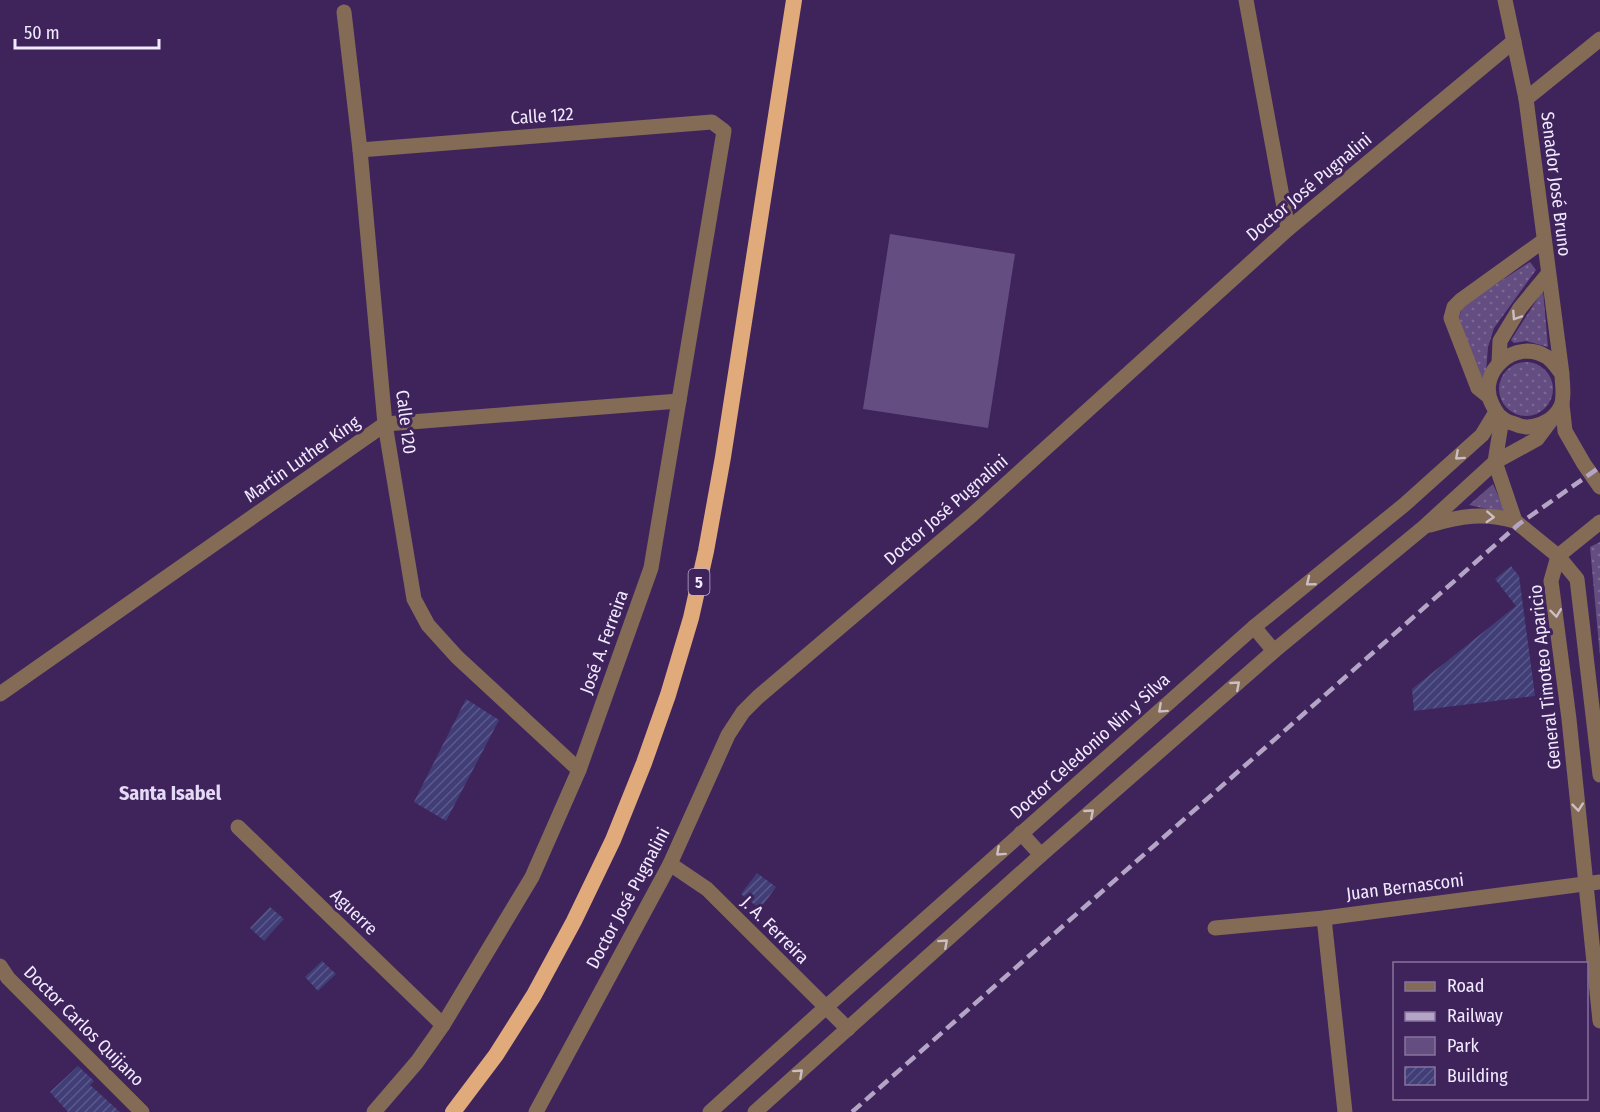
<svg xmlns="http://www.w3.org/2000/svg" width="1600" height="1112" font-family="'Fira Sans Condensed',sans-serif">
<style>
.green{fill:url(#green-dots)}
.pitch{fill:#644e81}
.building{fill:url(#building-hatch)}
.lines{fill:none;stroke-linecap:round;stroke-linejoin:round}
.minor{stroke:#836b56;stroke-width:15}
.trunk{stroke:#e0aa7a;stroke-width:16}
.rail{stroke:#b4a5c6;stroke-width:4.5;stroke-dasharray:12 6;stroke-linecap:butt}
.oneway{stroke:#cbbec4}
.labels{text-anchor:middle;stroke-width:6;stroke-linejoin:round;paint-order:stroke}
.shield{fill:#3f245c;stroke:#bcafce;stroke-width:1.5}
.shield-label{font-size:16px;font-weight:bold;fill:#f2eaff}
.street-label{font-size:18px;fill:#f2eaff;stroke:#3f245c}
.neighbourhood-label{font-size:20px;font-weight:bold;fill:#e5daf5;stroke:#3f245c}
</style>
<defs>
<pattern id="green-dots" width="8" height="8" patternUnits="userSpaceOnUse" patternTransform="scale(1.5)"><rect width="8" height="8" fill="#644e81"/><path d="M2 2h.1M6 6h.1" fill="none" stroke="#7b6894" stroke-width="1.8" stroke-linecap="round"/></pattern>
<pattern id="building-hatch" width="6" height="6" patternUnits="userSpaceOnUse" patternTransform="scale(1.5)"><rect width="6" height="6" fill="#403d77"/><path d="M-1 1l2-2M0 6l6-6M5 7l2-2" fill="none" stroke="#5c598b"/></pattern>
</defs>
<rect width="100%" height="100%" fill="#3f245c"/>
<!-- green -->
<g class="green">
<path d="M 1530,262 L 1536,270 L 1494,328 L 1488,347 L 1485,385 L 1482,384 L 1459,318 L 1462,308 L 1471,300 Z"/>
<path d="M 1543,290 L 1548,347 L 1526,341 L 1514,343 L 1511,340 Z"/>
<circle cx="1526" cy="389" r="27"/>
<path d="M 1493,484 L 1506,513 L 1469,505 Z"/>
<path d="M 1600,542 L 1600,656 L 1590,547 Z"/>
</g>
<!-- pitch -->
<path class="pitch" d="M 890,234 L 1015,254 L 988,428 L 863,409 Z"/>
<!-- building -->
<g class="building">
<path d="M 1511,566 L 1519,576 L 1535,696 L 1414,711 L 1412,689 L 1516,606 L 1495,579 Z"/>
<path d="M 466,699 L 499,720 L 446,821 L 414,802 Z"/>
<path d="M 757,873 L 776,887 L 760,909 L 741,894 Z"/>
<path d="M 270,907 L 284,919 L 264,941 L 250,928 Z"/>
<path d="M 322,961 L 336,974 L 318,991 L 305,977 Z"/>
<path d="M 78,1066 L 94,1081 L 90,1085 L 120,1112 L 68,1112 L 50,1092 Z"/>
</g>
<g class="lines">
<!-- minor -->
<g class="minor">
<path d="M 1246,0 L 1288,229"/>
<path d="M 1505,0 L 1526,99 L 1562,374 C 1562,383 1565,397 1561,406 C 1554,422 1531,432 1515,424 C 1511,423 1506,421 1503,419 C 1497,415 1495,410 1492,404 C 1476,372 1516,337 1547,357 C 1553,361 1557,368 1562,374"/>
<path d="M 344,12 L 360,150 L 385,424 L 414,599 L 428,625 L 457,657 L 579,770"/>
<path d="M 1526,99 L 1600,39"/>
<path d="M 360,150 L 712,122 L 724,131 L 651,568 L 579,770 L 532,877 L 443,1025 L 417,1062 L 374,1112"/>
<path d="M 1499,363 L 1500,341 L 1520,308 L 1548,274"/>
<path d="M 1488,396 L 1478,388 L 1451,318 L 1454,307 L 1461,300 L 1543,241"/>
<path d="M 1562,404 L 1565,431 L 1584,464 L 1600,487"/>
<path d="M 1502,418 L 1495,462 L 1515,521 L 1558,556 L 1577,579 L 1600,775"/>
<path d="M 1430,525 C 1460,516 1484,512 1515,521"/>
<path d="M 1558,556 L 1551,581 L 1569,719 L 1600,1021"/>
<path d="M 1558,556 L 1600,522"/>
<path d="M 1254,627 L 1274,651"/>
<path d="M 0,694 L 385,424 L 679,401"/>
<path d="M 238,827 L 443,1025"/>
<path d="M 1021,833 L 1041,855"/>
<path d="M 670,864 L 707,889 L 848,1029"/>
<path d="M 1324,918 L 1345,1112"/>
<path d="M 1215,928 L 1324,918 L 1600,882"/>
<path d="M 0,966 L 8,978 L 142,1112"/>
<path d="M 536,1112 L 670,864 L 728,735 L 743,712 L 758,697 L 972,515 L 1288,229 L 1514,41"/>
<path d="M 710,1112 L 825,1008 L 1254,627 L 1404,505 L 1482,435 L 1496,412"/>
<path d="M 755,1112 L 1041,855 L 1274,651 L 1424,527 L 1495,462 L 1537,439 L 1555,415"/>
</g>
<!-- trunk -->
<path class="trunk" d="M 453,1112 L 496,1055 L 534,995 L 574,921 L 613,840 L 644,763 L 668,695 L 691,618 L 706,551 L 723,457 L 794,0"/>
<!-- rail -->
<path class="rail" d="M 852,1112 L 1519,524 L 1600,467"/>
</g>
<!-- one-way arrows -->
<defs><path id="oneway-chevron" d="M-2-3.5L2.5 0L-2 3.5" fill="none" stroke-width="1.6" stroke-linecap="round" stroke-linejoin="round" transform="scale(1.5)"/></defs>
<g class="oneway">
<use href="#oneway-chevron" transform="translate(1516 316) rotate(123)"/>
<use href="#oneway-chevron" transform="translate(1459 456) rotate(138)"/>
<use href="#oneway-chevron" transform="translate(1490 517) rotate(3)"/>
<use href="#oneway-chevron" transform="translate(1310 582) rotate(141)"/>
<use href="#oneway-chevron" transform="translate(1556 613) rotate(83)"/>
<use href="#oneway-chevron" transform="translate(1236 685) rotate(-41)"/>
<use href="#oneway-chevron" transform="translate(1162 709) rotate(138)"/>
<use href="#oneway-chevron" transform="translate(1578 807) rotate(84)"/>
<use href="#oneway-chevron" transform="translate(1090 813) rotate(-41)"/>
<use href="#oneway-chevron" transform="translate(1000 852) rotate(138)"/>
<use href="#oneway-chevron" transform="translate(944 943) rotate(-42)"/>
<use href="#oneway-chevron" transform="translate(799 1073) rotate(-42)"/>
</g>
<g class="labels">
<!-- shield labels -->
<rect class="shield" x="688.5" y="569" width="21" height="26" rx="4.5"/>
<g class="shield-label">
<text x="699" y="588">5</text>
</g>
<!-- street labels -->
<g class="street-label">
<text transform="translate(542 116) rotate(-4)" y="6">Calle 122</text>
<text transform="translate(1556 184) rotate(83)" y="6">Senador José Bruno</text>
<text transform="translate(1309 187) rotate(-40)" y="6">Doctor José Pugnalini</text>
<text transform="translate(406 422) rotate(83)" y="6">Calle 120</text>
<text transform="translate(302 459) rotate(-35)" y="6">Martin Luther King</text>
<text transform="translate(946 510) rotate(-41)" y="6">Doctor José Pugnalini</text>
<text transform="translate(604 642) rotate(-70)" y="6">José A. Ferreira</text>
<text transform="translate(1545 677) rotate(-96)" y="6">General Timoteo Aparicio</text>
<text transform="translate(1090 746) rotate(-42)" y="6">Doctor Celedonio Nin y Silva</text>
<text transform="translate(1405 887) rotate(-7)" y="6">Juan Bernasconi</text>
<text transform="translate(628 898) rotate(-62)" y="6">Doctor José Pugnalini</text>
<text transform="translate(354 912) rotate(44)" y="6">Aguerre</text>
<text transform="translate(775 930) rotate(45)" y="6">J. A. Ferreira</text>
<text transform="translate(84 1026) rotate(45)" y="6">Doctor Carlos Quijano</text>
</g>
<!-- neighbourhood labels -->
<g class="neighbourhood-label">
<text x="170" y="800">Santa Isabel</text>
</g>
</g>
<!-- legend -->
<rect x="1393" y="962" width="195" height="138" fill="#3f245c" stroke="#87739d" stroke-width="1.5"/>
<rect x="1405" y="982" width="30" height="9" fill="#836b56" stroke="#87739d" stroke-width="1.5"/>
<text x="1447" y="992" font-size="18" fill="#f2eaff">Road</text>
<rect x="1405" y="1012" width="30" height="9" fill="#b4a5c6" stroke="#87739d" stroke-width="1.5"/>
<text x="1447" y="1022" font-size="18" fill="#f2eaff">Railway</text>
<rect x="1405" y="1037" width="30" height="18" fill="#644e81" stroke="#87739d" stroke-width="1.5"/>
<text x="1447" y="1052" font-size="18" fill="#f2eaff">Park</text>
<rect x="1405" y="1067" width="30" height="18" fill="url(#building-hatch)" stroke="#87739d" stroke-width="1.5"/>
<text x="1447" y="1082" font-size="18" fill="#f2eaff">Building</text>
<!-- scale -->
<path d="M15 39v9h144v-9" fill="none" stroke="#f2eaff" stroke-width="3"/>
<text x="24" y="39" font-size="18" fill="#f2eaff" stroke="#3f245c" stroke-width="4.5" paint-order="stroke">50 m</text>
</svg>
